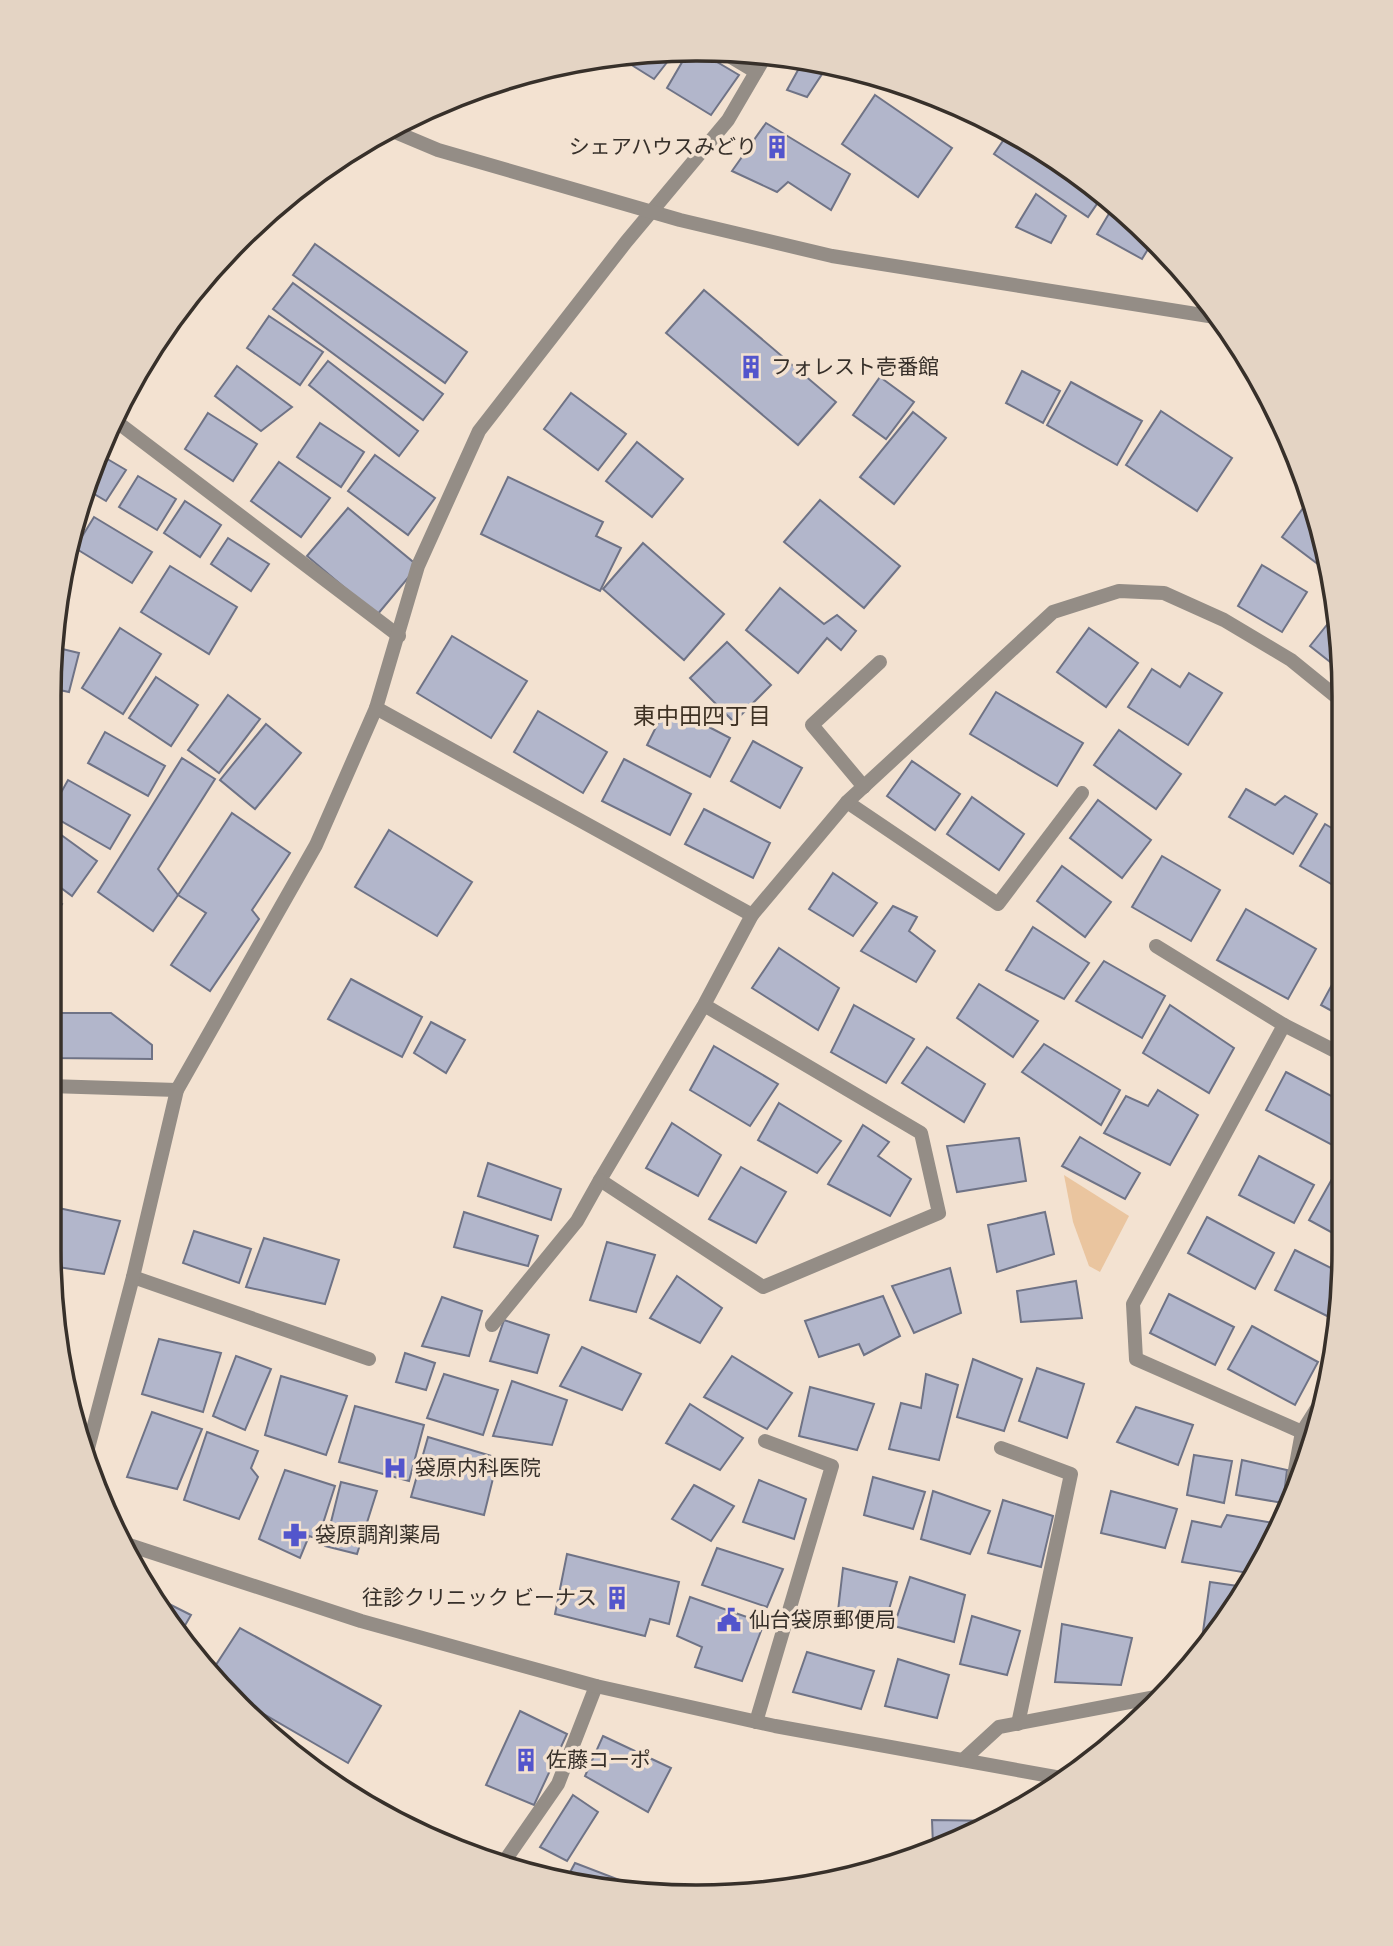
<svg xmlns="http://www.w3.org/2000/svg" width="1393" height="1946" font-family="Commissioner,'Noto Sans JP',sans-serif">
<style>
.green{fill:#eac59f}
.building{fill:#b2b6cb;stroke:#6f7386;stroke-width:2}
.lines{fill:none;stroke-linecap:round;stroke-linejoin:round}
.minor{stroke:#948d86;stroke-width:14}
.tertiary{stroke:#948d86;stroke-width:14}
.labels{text-anchor:middle;stroke-width:7;stroke-linejoin:round;paint-order:stroke}
.poi-label{font-size:21px;fill:#37302a;stroke:#f3e2d1;text-anchor:start}
.neighbourhood-label{font-size:23px;fill:#3e3123;stroke:#f3e2d1}
.rim{fill:none;stroke:#37302a;stroke-width:3.5}
</style>
<rect width="100%" height="100%" fill="#f3e2d1"/>
<!-- green -->
<path class="green" d="M 1064,1175 L 1129,1216 L 1100,1272 L 1089,1266 L 1073,1222 Z"/>
<!-- building -->
<g class="building">
<path d="M 675,52 L 654,79 L 614,54 Z"/>
<path d="M 688,52 L 700,52 L 739,75 L 711,115 L 667,88 Z"/>
<path d="M 803,61 L 828,65 L 807,97 L 787,90 Z"/>
<path d="M 875,95 L 952,148 L 918,197 L 842,144 Z"/>
<path d="M 766,123 L 850,174 L 831,210 L 788,182 L 777,192 L 732,171 Z"/>
<path d="M 1009,132 L 1091,183 L 1103,195 L 1088,217 L 994,154 Z"/>
<path d="M 1036,194 L 1066,216 L 1051,243 L 1016,227 Z"/>
<path d="M 1114,205 L 1153,241 L 1142,259 L 1097,234 Z"/>
<path d="M 315,244 L 467,352 L 445,383 L 293,275 Z"/>
<path d="M 293,283 L 443,394 L 423,420 L 273,309 Z"/>
<path d="M 704,290 L 836,402 L 798,445 L 666,333 Z"/>
<path d="M 269,316 L 323,352 L 300,385 L 247,348 Z"/>
<path d="M 328,361 L 418,431 L 399,456 L 309,385 Z"/>
<path d="M 237,366 L 292,407 L 261,431 L 215,396 Z"/>
<path d="M 1022,371 L 1060,391 L 1043,423 L 1006,403 Z"/>
<path d="M 880,377 L 914,402 L 886,439 L 853,415 Z"/>
<path d="M 1071,382 L 1142,421 L 1117,465 L 1047,425 Z"/>
<path d="M 571,393 L 626,434 L 598,470 L 544,429 Z"/>
<path d="M 1161,411 L 1232,458 L 1197,511 L 1126,465 Z"/>
<path d="M 913,412 L 946,438 L 894,504 L 860,477 Z"/>
<path d="M 208,413 L 257,444 L 233,481 L 185,449 Z"/>
<path d="M 320,423 L 364,452 L 341,487 L 297,457 Z"/>
<path d="M 637,442 L 683,479 L 652,517 L 606,481 Z"/>
<path d="M 375,455 L 435,498 L 408,535 L 348,491 Z"/>
<path d="M 104,457 L 126,470 L 106,501 L 91,492 Z"/>
<path d="M 279,462 L 330,498 L 301,537 L 251,501 Z"/>
<path d="M 138,476 L 176,499 L 157,530 L 119,507 Z"/>
<path d="M 508,477 L 603,522 L 596,536 L 621,548 L 600,591 L 481,534 Z"/>
<path d="M 820,500 L 900,566 L 864,608 L 784,542 Z"/>
<path d="M 185,501 L 221,525 L 200,557 L 164,533 Z"/>
<path d="M 1306,504 L 1324,566 L 1323,568 L 1282,537 Z"/>
<path d="M 348,508 L 418,566 L 377,615 L 307,556 Z"/>
<path d="M 94,517 L 152,552 L 132,583 L 75,548 Z"/>
<path d="M 228,538 L 269,564 L 251,591 L 211,564 Z"/>
<path d="M 643,543 L 724,614 L 684,660 L 603,589 Z"/>
<path d="M 1262,565 L 1307,592 L 1282,632 L 1238,606 Z"/>
<path d="M 170,566 L 237,607 L 209,654 L 141,612 Z"/>
<path d="M 780,588 L 824,624 L 837,615 L 856,631 L 841,650 L 827,638 L 798,673 L 746,630 Z"/>
<path d="M 1338,611 L 1338,612 L 1339,669 L 1310,646 Z"/>
<path d="M 120,628 L 161,654 L 123,714 L 82,688 Z"/>
<path d="M 1089,628 L 1138,663 L 1106,707 L 1057,672 Z"/>
<path d="M 452,636 L 527,681 L 491,738 L 417,693 Z"/>
<path d="M 727,642 L 771,685 L 734,722 L 690,678 Z"/>
<path d="M 54,647 L 79,653 L 69,692 L 50,688 Z"/>
<path d="M 1152,669 L 1180,687 L 1189,673 L 1222,693 L 1188,745 L 1128,707 Z"/>
<path d="M 156,677 L 198,705 L 171,746 L 129,718 Z"/>
<path d="M 996,692 L 1083,743 L 1057,786 L 970,734 Z"/>
<path d="M 228,695 L 260,719 L 219,773 L 188,750 Z"/>
<path d="M 667,705 L 730,738 L 710,777 L 647,745 Z"/>
<path d="M 538,711 L 607,752 L 583,793 L 514,752 Z"/>
<path d="M 266,724 L 301,753 L 255,809 L 220,780 Z"/>
<path d="M 1119,730 L 1181,774 L 1156,809 L 1094,765 Z"/>
<path d="M 105,732 L 165,766 L 148,796 L 88,763 Z"/>
<path d="M 753,741 L 802,768 L 780,808 L 731,781 Z"/>
<path d="M 182,758 L 215,779 L 158,869 L 178,895 L 153,931 L 98,892 Z"/>
<path d="M 624,759 L 691,794 L 670,835 L 602,801 Z"/>
<path d="M 912,761 L 960,794 L 935,830 L 887,796 Z"/>
<path d="M 68,780 L 130,815 L 110,849 L 49,814 Z"/>
<path d="M 1246,789 L 1275,805 L 1285,796 L 1317,814 L 1293,854 L 1229,817 Z"/>
<path d="M 972,797 L 1024,834 L 999,870 L 947,834 Z"/>
<path d="M 1098,800 L 1151,840 L 1122,878 L 1070,838 Z"/>
<path d="M 704,809 L 770,843 L 753,878 L 685,844 Z"/>
<path d="M 232,813 L 290,853 L 252,910 L 259,919 L 210,991 L 171,965 L 206,913 L 178,895 Z"/>
<path d="M 1325,824 L 1340,833 L 1340,889 L 1300,866 Z"/>
<path d="M 53,829 L 97,861 L 72,896 L 49,879 L 49,835 Z"/>
<path d="M 389,830 L 472,882 L 437,936 L 355,887 Z"/>
<path d="M 1162,856 L 1220,890 L 1191,941 L 1132,907 Z"/>
<path d="M 1062,866 L 1111,902 L 1085,937 L 1037,901 Z"/>
<path d="M 833,873 L 877,903 L 853,936 L 809,909 Z"/>
<path d="M 49,895 L 62,904 L 49,923 Z"/>
<path d="M 893,906 L 917,917 L 909,931 L 935,951 L 916,982 L 861,951 Z"/>
<path d="M 1246,909 L 1316,949 L 1288,999 L 1217,960 Z"/>
<path d="M 1033,927 L 1089,963 L 1064,999 L 1006,970 Z"/>
<path d="M 779,948 L 839,988 L 818,1030 L 752,988 Z"/>
<path d="M 1104,961 L 1165,996 L 1142,1038 L 1076,1001 Z"/>
<path d="M 1341,968 L 1341,1016 L 1321,1005 Z"/>
<path d="M 351,979 L 422,1017 L 402,1057 L 328,1019 Z"/>
<path d="M 979,984 L 1038,1021 L 1013,1057 L 957,1018 Z"/>
<path d="M 854,1005 L 914,1039 L 886,1083 L 831,1052 Z"/>
<path d="M 1170,1005 L 1234,1048 L 1209,1093 L 1143,1053 Z"/>
<path d="M 53,1013 L 111,1013 L 152,1045 L 152,1059 L 52,1058 Z"/>
<path d="M 431,1022 L 465,1040 L 446,1073 L 414,1053 Z"/>
<path d="M 1044,1044 L 1120,1090 L 1101,1125 L 1022,1072 Z"/>
<path d="M 714,1046 L 778,1084 L 750,1126 L 690,1090 Z"/>
<path d="M 927,1047 L 985,1084 L 964,1122 L 902,1083 Z"/>
<path d="M 1286,1072 L 1341,1101 L 1342,1136 L 1336,1147 L 1266,1110 Z"/>
<path d="M 1158,1090 L 1198,1115 L 1170,1165 L 1104,1133 L 1126,1096 L 1148,1106 Z"/>
<path d="M 779,1103 L 841,1141 L 817,1173 L 758,1140 Z"/>
<path d="M 672,1123 L 721,1155 L 698,1196 L 646,1168 Z"/>
<path d="M 863,1125 L 889,1142 L 878,1156 L 911,1179 L 890,1216 L 828,1184 Z"/>
<path d="M 1080,1137 L 1140,1173 L 1125,1199 L 1062,1166 Z"/>
<path d="M 1019,1138 L 1026,1181 L 957,1192 L 947,1146 Z"/>
<path d="M 1259,1156 L 1314,1185 L 1294,1223 L 1239,1195 Z"/>
<path d="M 488,1163 L 561,1189 L 551,1220 L 478,1196 Z"/>
<path d="M 741,1167 L 786,1192 L 756,1243 L 709,1219 Z"/>
<path d="M 1332,1179 L 1342,1184 L 1342,1238 L 1309,1220 Z"/>
<path d="M 49,1206 L 120,1221 L 104,1274 L 51,1266 Z"/>
<path d="M 464,1212 L 538,1236 L 528,1266 L 454,1247 Z"/>
<path d="M 1045,1212 L 1054,1254 L 997,1272 L 988,1225 Z"/>
<path d="M 1207,1217 L 1274,1253 L 1255,1289 L 1188,1253 Z"/>
<path d="M 194,1231 L 251,1249 L 239,1283 L 183,1263 Z"/>
<path d="M 264,1238 L 339,1260 L 325,1304 L 246,1287 Z"/>
<path d="M 607,1242 L 655,1255 L 636,1312 L 590,1300 Z"/>
<path d="M 1295,1250 L 1343,1274 L 1343,1291 L 1337,1321 L 1275,1290 Z"/>
<path d="M 950,1268 L 961,1313 L 914,1333 L 892,1286 Z"/>
<path d="M 677,1276 L 722,1308 L 700,1343 L 650,1318 Z"/>
<path d="M 1076,1281 L 1082,1318 L 1021,1322 L 1017,1291 Z"/>
<path d="M 1169,1294 L 1234,1327 L 1215,1365 L 1150,1333 Z"/>
<path d="M 883,1296 L 900,1336 L 864,1355 L 859,1344 L 819,1357 L 805,1321 Z"/>
<path d="M 442,1297 L 482,1311 L 469,1356 L 422,1346 Z"/>
<path d="M 504,1320 L 549,1335 L 537,1373 L 490,1361 Z"/>
<path d="M 1252,1326 L 1318,1362 L 1295,1405 L 1228,1369 Z"/>
<path d="M 159,1339 L 221,1353 L 203,1412 L 142,1394 Z"/>
<path d="M 582,1347 L 641,1374 L 622,1410 L 560,1386 Z"/>
<path d="M 405,1353 L 435,1363 L 426,1390 L 396,1382 Z"/>
<path d="M 236,1356 L 271,1369 L 245,1430 L 213,1416 Z"/>
<path d="M 732,1356 L 792,1393 L 767,1429 L 704,1397 Z"/>
<path d="M 973,1359 L 1022,1379 L 1004,1431 L 957,1417 Z"/>
<path d="M 1037,1368 L 1084,1384 L 1067,1438 L 1019,1421 Z"/>
<path d="M 444,1374 L 498,1390 L 483,1435 L 427,1418 Z"/>
<path d="M 926,1374 L 958,1385 L 939,1460 L 889,1449 L 901,1403 L 921,1408 Z"/>
<path d="M 281,1376 L 347,1396 L 326,1455 L 265,1435 Z"/>
<path d="M 512,1381 L 567,1400 L 552,1445 L 493,1436 Z"/>
<path d="M 810,1387 L 874,1404 L 857,1450 L 799,1436 Z"/>
<path d="M 690,1404 L 743,1438 L 720,1470 L 666,1443 Z"/>
<path d="M 355,1406 L 424,1425 L 409,1481 L 339,1462 Z"/>
<path d="M 1136,1407 L 1193,1425 L 1178,1465 L 1117,1442 Z"/>
<path d="M 152,1412 L 202,1429 L 177,1489 L 127,1477 Z"/>
<path d="M 207,1432 L 258,1451 L 251,1468 L 258,1477 L 239,1519 L 184,1500 Z"/>
<path d="M 428,1437 L 498,1458 L 484,1515 L 411,1497 Z"/>
<path d="M 1194,1455 L 1232,1461 L 1224,1503 L 1187,1495 Z"/>
<path d="M 1242,1460 L 1287,1470 L 1283,1503 L 1236,1495 Z"/>
<path d="M 285,1470 L 335,1486 L 318,1539 L 309,1536 L 300,1558 L 259,1539 Z"/>
<path d="M 873,1477 L 925,1492 L 913,1529 L 864,1515 Z"/>
<path d="M 759,1480 L 806,1499 L 794,1539 L 743,1522 Z"/>
<path d="M 341,1482 L 377,1491 L 357,1554 L 325,1546 Z"/>
<path d="M 694,1485 L 734,1506 L 711,1541 L 672,1519 Z"/>
<path d="M 933,1491 L 990,1511 L 970,1554 L 921,1539 Z"/>
<path d="M 1111,1491 L 1177,1509 L 1165,1548 L 1101,1533 Z"/>
<path d="M 1003,1500 L 1053,1516 L 1041,1567 L 988,1553 Z"/>
<path d="M 1227,1515 L 1274,1523 L 1268,1551 L 1254,1574 L 1182,1562 L 1192,1521 L 1221,1527 Z"/>
<path d="M 717,1548 L 783,1569 L 767,1607 L 702,1585 Z"/>
<path d="M 567,1554 L 679,1582 L 669,1624 L 650,1619 L 645,1636 L 555,1614 Z"/>
<path d="M 843,1568 L 897,1582 L 885,1623 L 838,1611 Z"/>
<path d="M 910,1577 L 965,1595 L 954,1642 L 894,1626 Z"/>
<path d="M 1210,1582 L 1245,1587 L 1210,1644 L 1200,1653 Z"/>
<path d="M 151,1595 L 191,1615 L 180,1634 L 158,1609 Z"/>
<path d="M 690,1597 L 764,1623 L 742,1681 L 695,1667 L 702,1647 L 677,1636 Z"/>
<path d="M 972,1616 L 1020,1631 L 1007,1675 L 960,1664 Z"/>
<path d="M 1062,1624 L 1132,1638 L 1121,1685 L 1055,1682 Z"/>
<path d="M 240,1628 L 381,1706 L 348,1763 L 236,1698 L 212,1671 Z"/>
<path d="M 807,1652 L 874,1671 L 861,1709 L 793,1692 Z"/>
<path d="M 898,1659 L 949,1675 L 937,1718 L 885,1706 Z"/>
<path d="M 520,1711 L 567,1734 L 534,1805 L 486,1785 Z"/>
<path d="M 603,1736 L 671,1768 L 648,1812 L 585,1776 Z"/>
<path d="M 573,1795 L 598,1812 L 567,1861 L 540,1847 Z"/>
<path d="M 932,1820 L 997,1821 L 983,1830 L 933,1846 Z"/>
<path d="M 575,1863 L 630,1884 L 627,1891 L 612,1891 L 567,1878 Z"/>
</g>
<g class="lines">
<!-- minor -->
<g class="minor">
<path d="M 721,51 L 756,72"/>
<path d="M 117,422 L 399,636"/>
<path d="M 376,708 L 752,915"/>
<path d="M 864,787 L 812,725 L 880,662"/>
<path d="M 847,802 L 998,904 L 1082,793"/>
<path d="M 1156,946 L 1284,1025 L 1341,1054"/>
<path d="M 704,1005 L 921,1133 L 939,1213 L 763,1287 L 600,1180 L 704,1005 L 752,915 L 847,802 L 1053,612 L 1119,591 L 1164,593 L 1224,620 L 1291,660 L 1339,699"/>
<path d="M 1284,1025 L 1133,1304 L 1136,1359 L 1302,1432"/>
<path d="M 49,1086 L 177,1090"/>
<path d="M 133,1277 L 369,1359"/>
<path d="M 492,1325 L 577,1221 L 600,1180"/>
<path d="M 1001,1448 L 1071,1474 L 1018,1724"/>
<path d="M 87,1452 L 133,1277 L 177,1090 L 316,845 L 376,708 L 418,566 L 479,431 L 626,242 L 728,120 L 766,55"/>
<path d="M 1288,1508 L 1302,1432 L 1326,1394"/>
<path d="M 756,1722 L 832,1466 L 765,1441"/>
<path d="M 963,1760 L 999,1727 L 1161,1696"/>
<path d="M 506,1859 L 558,1784 L 596,1686"/>
</g>
<!-- tertiary -->
<g class="tertiary">
<path d="M 388,129 L 438,150 L 680,220 L 832,256 L 1215,317"/>
<path d="M 129,1545 L 361,1621 L 596,1686 L 775,1726 L 1061,1778"/>
</g>
</g>
<!-- icons -->
<defs>
<g id="building-bare" transform="scale(1.89)"><path d="M-4-6H4V6H1V3H-1V6H-4ZM-2.5-4.3h1.7v1.8h-1.7ZM.8-4.3h1.7v1.8H.8ZM-2.5-1h1.7V.8h-1.7ZM.8-1h1.7V.8H.8Z" fill="#5355cc" stroke="#f3e2d1" stroke-width="2.5" paint-order="stroke"/></g>
<g id="hospital-bare" transform="scale(1.89)"><path d="M-5-5h3v3.5h4V-5h3V5h-3V1.5h-4V5h-3Z" fill="#5355cc" stroke="#f3e2d1" stroke-width="2.5" paint-order="stroke"/></g>
<g id="pharmacy-bare" transform="scale(1.89)"><path d="M-2-6h4v4h4v4h-4v4h-4v-4h-4v-4h4Z" fill="#5355cc" stroke="#f3e2d1" stroke-width="2.5" paint-order="stroke"/></g>
<g id="civic-bare" transform="scale(1.89)"><path d="M-.6-6.5H3V-4.5H.6V-3L4-1V1h2V6H-6V1h2V-1L-.6-3ZM-1.2 2.5V6h2.4V2.5Z" fill="#5355cc" stroke="#f3e2d1" stroke-width="2.5" paint-order="stroke"/></g>
</defs>
<g fill-rule="evenodd">
<use href="#building-bare" x="777" y="147"/>
<use href="#building-bare" x="751" y="367"/>
<use href="#hospital-bare" x="395" y="1468"/>
<use href="#pharmacy-bare" x="295" y="1535"/>
<use href="#building-bare" x="617" y="1598"/>
<use href="#civic-bare" x="729" y="1620"/>
<use href="#building-bare" x="526" y="1760"/>
</g>
<g class="labels">
<!-- poi labels -->
<g class="poi-label">
<text x="757" y="154" text-anchor="end">シェアハウスみどり</text>
<text x="771" y="374">フォレスト壱番館</text>
<text x="415" y="1475">袋原内科医院</text>
<text x="315" y="1542">袋原調剤薬局</text>
<text x="597" y="1605" text-anchor="end">往診クリニック ビーナス</text>
<text x="749" y="1627">仙台袋原郵便局</text>
<text x="546" y="1767">佐藤コーポ</text>
</g>
<!-- neighbourhood labels -->
<g class="neighbourhood-label">
<text x="702" y="724">東中田四丁目</text>
</g>
</g>
<!-- crop -->
<path d="M0 0H1393V1946H0ZM696 61H697A635 635 0 0 1 1332 696V1250A635 635 0 0 1 697 1885H696A635 635 0 0 1 61 1250V696A635 635 0 0 1 696 61Z" fill="#e4d4c4" fill-rule="evenodd"/>
<path class="rim" d="M696 61H697A635 635 0 0 1 1332 696V1250A635 635 0 0 1 697 1885H696A635 635 0 0 1 61 1250V696A635 635 0 0 1 696 61Z"/>
</svg>
